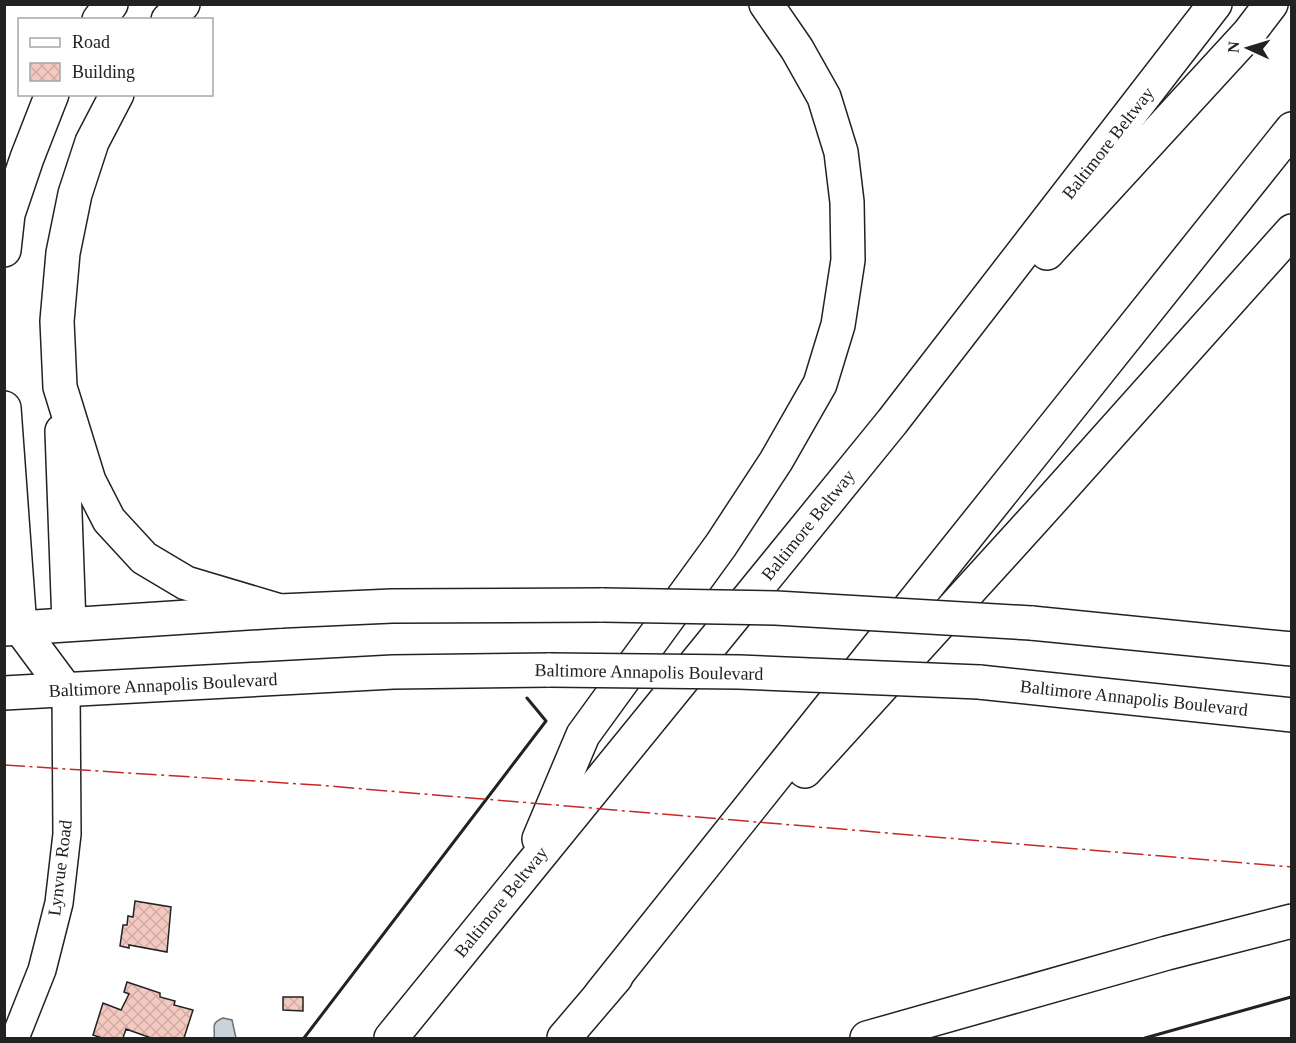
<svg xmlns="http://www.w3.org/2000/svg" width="1296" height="1043" font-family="Georgia,serif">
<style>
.water{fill:#c7d3dd;stroke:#6f6f6f;stroke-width:1.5}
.building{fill:url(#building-cross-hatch);stroke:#222;stroke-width:1.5}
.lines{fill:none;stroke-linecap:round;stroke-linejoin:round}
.minor-casing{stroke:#222;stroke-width:30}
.secondary-casing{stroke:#222;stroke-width:36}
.motorway-casing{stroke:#222;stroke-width:36}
.minor{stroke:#fff;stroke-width:27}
.secondary{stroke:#fff;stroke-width:33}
.motorway{stroke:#fff;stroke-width:33}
.secondary-bridge-casing{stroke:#222;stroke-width:36;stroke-linecap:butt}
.secondary-bridge{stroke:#fff;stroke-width:33}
.wall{stroke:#222;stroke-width:3}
.power{stroke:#c62828;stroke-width:1.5;stroke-dasharray:21 4.5 3 4.5;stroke-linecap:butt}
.labels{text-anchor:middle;stroke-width:4.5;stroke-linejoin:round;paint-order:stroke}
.street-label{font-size:18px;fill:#222;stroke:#fff}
</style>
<defs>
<pattern id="building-cross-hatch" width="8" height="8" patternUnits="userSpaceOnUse" patternTransform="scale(1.5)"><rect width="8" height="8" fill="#f3c9c0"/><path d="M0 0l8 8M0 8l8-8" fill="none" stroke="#d0aca5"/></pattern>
</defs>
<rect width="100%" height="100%" fill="#fff"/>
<!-- water -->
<path class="water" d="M 223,1018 L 232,1020 L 236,1038 L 214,1038 C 216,1028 209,1024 223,1018 Z"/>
<!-- building -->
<g class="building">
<path d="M 135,901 L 171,907 L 167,952 L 129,945 L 129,948 L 120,946 L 123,925 L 127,925 L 128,916 L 133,917 Z"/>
<path d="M 127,982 L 160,993 L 160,997 L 175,1001 L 174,1005 L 193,1010 L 184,1038 L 151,1038 L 126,1029 L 123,1038 L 102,1038 L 93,1035 L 103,1003 L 121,1010 L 129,994 L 124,992 Z"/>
<path d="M 283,997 L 303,997 L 303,1011 L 283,1010 Z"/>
</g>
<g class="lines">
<!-- minor casing -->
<g class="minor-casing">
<path id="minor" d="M 15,1038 L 42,970 L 59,903 L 67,834 L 66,690"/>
</g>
<!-- secondary casing -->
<g class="secondary-casing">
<g id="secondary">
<path d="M 1031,623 L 1292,649"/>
<path d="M 20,628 L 66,690"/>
<path d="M 4,629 L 280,611 L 392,606 L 603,605"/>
<path d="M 979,682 L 1292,715"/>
<path d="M 4,693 L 393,672 L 550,670"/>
</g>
</g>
<!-- motorway casing -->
<g class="motorway-casing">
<g id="motorway">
<path d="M 99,20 L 111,4"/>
<path d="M 168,20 L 183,4"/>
<path d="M 117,94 L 92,142 L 75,194 L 63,253 L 57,321 L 60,387 L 89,481 L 109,520 L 144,558 L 186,583 L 280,611"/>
<path d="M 4,250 L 8,214 L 27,158 L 52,94"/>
<path d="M 1047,253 L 1249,33 L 1271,4"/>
<path d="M 4,408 L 20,628"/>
<path d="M 62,431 L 69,624"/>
<path d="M 805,771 L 1038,515 L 1292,231"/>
<path d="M 539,839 L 583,735 L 721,545 L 776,461 L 820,384 L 838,325 L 848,260 L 847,202 L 841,152 L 824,97 L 797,49 L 766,4"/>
<path d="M 601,994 L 1292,129"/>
<path d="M 391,1038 L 892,422 L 1215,4"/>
<path d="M 564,1038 L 616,977"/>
<path d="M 867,1038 L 1167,953 L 1292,921"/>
</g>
</g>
<!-- minor -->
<use href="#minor" class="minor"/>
<!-- secondary -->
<use href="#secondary" class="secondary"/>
<!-- motorway -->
<use href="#motorway" class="motorway"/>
<!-- secondary-bridge casing -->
<g class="secondary-bridge-casing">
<g id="secondary-bridge">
<path d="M 603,605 L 776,608 L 1031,623"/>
<path d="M 550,670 L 739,672 L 979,682"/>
</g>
</g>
<!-- secondary-bridge -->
<use href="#secondary-bridge" class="secondary-bridge"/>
<!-- wall -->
<g class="wall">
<path d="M 304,1038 L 546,721 L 527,698"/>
<path d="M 1145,1038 L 1291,997"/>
</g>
<!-- power -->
<path class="power" d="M 4,765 L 317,785 L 1292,867"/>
</g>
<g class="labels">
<!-- street labels -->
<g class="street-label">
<text transform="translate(1108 143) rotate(-52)" y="6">Baltimore Beltway</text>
<text transform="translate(808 525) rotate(-51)" y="6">Baltimore Beltway</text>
<text transform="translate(649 672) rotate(1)" y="6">Baltimore Annapolis Boulevard</text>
<text transform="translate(163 685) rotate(-3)" y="6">Baltimore Annapolis Boulevard</text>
<text transform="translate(1134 698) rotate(6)" y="6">Baltimore Annapolis Boulevard</text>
<text transform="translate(60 868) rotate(-83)" y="6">Lynvue Road</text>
<text transform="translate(501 902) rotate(-51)" y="6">Baltimore Beltway</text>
</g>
</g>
<!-- border -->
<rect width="1296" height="1043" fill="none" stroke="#222222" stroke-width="12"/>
<!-- legend -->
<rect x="18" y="18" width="195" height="78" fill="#ffffff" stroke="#a7a7a7" stroke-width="1.5"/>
<rect x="30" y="38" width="30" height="9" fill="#ffffff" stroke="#a7a7a7" stroke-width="1.5"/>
<text x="72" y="48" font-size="18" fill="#222222">Road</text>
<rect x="30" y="63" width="30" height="18" fill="url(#building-cross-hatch)" stroke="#a7a7a7" stroke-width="1.5"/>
<text x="72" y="78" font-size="18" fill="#222222">Building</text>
<!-- north arrow -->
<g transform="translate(1248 48) rotate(274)" stroke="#ffffff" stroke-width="4.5" paint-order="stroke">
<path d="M0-4.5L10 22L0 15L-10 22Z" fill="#222222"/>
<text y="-9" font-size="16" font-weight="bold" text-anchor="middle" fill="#222222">N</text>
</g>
</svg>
